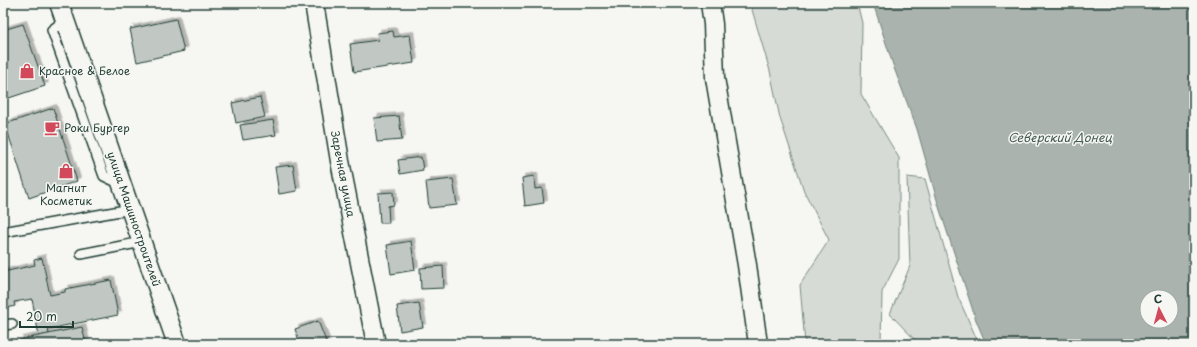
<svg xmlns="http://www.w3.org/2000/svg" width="1197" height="347" font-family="'Playpen Sans',sans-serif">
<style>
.green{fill:#d6dbd6;stroke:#7a8c85}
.water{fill:#aab3ae;stroke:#72847d;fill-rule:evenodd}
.building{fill:#c1c8c3;stroke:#1f3d34;filter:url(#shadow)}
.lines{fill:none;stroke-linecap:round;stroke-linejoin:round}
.lane-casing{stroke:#1f3d34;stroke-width:12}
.street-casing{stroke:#1f3d34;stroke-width:21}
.lane{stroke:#f6f6f2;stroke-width:9}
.street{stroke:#f6f6f2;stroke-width:18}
.labels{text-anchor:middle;stroke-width:3;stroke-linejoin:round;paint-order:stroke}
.poi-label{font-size:11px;fill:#1f3d34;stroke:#f6f6f2;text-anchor:start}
.street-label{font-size:11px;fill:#1f3d34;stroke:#f6f6f2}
.water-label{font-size:12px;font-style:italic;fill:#425a52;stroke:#f6f6f2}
</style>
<defs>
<filter id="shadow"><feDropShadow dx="3.5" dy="-3.5" stdDeviation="0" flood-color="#0004"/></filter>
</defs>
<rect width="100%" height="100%" fill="#f6f6f2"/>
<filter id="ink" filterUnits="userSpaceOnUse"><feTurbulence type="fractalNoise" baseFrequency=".025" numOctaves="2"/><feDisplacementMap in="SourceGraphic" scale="8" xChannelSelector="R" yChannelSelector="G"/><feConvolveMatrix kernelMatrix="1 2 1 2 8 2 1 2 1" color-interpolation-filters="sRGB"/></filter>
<g filter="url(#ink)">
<!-- green -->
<g class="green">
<path d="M 750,3 L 857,3 L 862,23 L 861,94 L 899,158 L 899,259 L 882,292 L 881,344 L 805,344 L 800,285 L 829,240 L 804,191 L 780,118 L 770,71 Z"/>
<path d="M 907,177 L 925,179 L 958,297 L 979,344 L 919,344 L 890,314 L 910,266 Z"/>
</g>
<!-- water -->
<path class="water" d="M 873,3 L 1194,3 L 1194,344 L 986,344 L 976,320 L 939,207 L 917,129 L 894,68 ZM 1147,297 L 1171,297 L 1171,321 L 1147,321 Z"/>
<!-- building -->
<g class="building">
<path d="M 176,19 L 184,51 L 137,62 L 130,29 Z"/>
<path d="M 23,24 L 45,86 L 3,100 L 3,30 Z"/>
<path d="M 393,31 L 394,37 L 410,35 L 414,63 L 354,72 L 350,44 L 378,40 L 377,33 Z"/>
<path d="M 260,97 L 265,117 L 236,123 L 232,103 Z"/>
<path d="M 53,108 L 77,181 L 29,198 L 5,124 Z"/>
<path d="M 399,116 L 402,140 L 377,142 L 374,118 Z"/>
<path d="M 273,120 L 276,135 L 243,140 L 240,125 Z"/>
<path d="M 421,157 L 423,170 L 400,174 L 398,160 Z"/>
<path d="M 293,165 L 297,191 L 279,194 L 275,167 Z"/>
<path d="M 534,176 L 535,189 L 542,188 L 544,203 L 525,206 L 522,178 Z"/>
<path d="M 453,179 L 457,205 L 429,208 L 426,182 Z"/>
<path d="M 393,192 L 394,205 L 388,206 L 389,223 L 380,223 L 378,193 Z"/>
<path d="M 411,241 L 415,270 L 391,274 L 387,245 Z"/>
<path d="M 42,258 L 50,295 L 65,292 L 65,289 L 111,280 L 118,315 L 48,329 L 49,334 L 39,336 L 32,299 L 14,302 L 15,306 L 3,309 L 3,272 L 35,265 L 34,260 Z"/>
<path d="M 443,266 L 444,288 L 421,289 L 420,268 Z"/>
<path d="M 419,303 L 423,327 L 400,331 L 397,306 Z"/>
<path d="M 318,321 L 327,344 L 300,344 L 295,329 Z"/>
<path d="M 82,327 L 86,344 L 20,344 L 19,340 Z"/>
</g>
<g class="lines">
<!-- lane casing -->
<g class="lane-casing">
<g id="lane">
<path d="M 65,20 L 52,30 L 104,176 L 121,184"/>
<path d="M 3,232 L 131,209"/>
<path d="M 81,254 L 142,242"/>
<path d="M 3,325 L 12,324"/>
</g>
</g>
<!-- street casing -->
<g class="street-casing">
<g id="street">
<path d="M 59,3 L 177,344"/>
<path d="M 314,3 L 340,161 L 376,344"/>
<path d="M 710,3 L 713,24 L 715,78 L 747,265 L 758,344"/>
</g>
</g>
<!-- lane -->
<use href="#lane" class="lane"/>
<!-- street -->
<use href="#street" class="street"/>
</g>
</g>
<!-- icons -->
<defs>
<g id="shop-bare" transform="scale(1.2)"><path d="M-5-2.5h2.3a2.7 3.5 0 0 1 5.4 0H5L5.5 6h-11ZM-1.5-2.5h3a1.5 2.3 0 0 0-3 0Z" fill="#d1495b" stroke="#f6f6f2" stroke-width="2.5" paint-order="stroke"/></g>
<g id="cafe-bare" transform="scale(1.2)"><path d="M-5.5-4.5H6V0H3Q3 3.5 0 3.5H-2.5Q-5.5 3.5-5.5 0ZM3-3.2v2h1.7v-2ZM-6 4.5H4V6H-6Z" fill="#d1495b" stroke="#f6f6f2" stroke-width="2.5" paint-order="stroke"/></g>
</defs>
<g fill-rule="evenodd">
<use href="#shop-bare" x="27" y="71"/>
<use href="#cafe-bare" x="52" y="128"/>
<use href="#shop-bare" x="66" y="171"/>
</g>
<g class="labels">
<!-- poi labels -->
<g class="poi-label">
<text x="39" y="75">Красное &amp; Белое</text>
<text x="64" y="132">Роки Бургер</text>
<text x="66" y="192" text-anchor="middle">Магнит<tspan x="66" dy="13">Косметик</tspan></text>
</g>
<!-- street labels -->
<g class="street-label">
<text transform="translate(343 174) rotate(79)" y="4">Заречная улица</text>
<text transform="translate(134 219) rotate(71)" y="4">улица Машиностроителей</text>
</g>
<!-- water labels -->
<g class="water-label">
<text x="1060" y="142">Северский Донец</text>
</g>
</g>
<!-- margin -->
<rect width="1197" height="347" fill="none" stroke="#f6f6f2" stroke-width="16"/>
<rect x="8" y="8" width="1181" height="331" fill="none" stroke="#1f3d34" stroke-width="1.5" filter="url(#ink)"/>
<!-- north arrow -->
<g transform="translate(1159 309) rotate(354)"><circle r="19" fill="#f6f6f2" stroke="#a0aca6"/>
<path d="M0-3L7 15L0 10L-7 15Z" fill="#d1495b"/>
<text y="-6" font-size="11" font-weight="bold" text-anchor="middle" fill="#1f3d34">С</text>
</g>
<!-- scale -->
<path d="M20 321v6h53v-6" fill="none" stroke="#1f3d34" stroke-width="2"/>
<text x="26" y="321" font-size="12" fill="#1f3d34" stroke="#f6f6f2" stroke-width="3" paint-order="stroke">20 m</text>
</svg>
